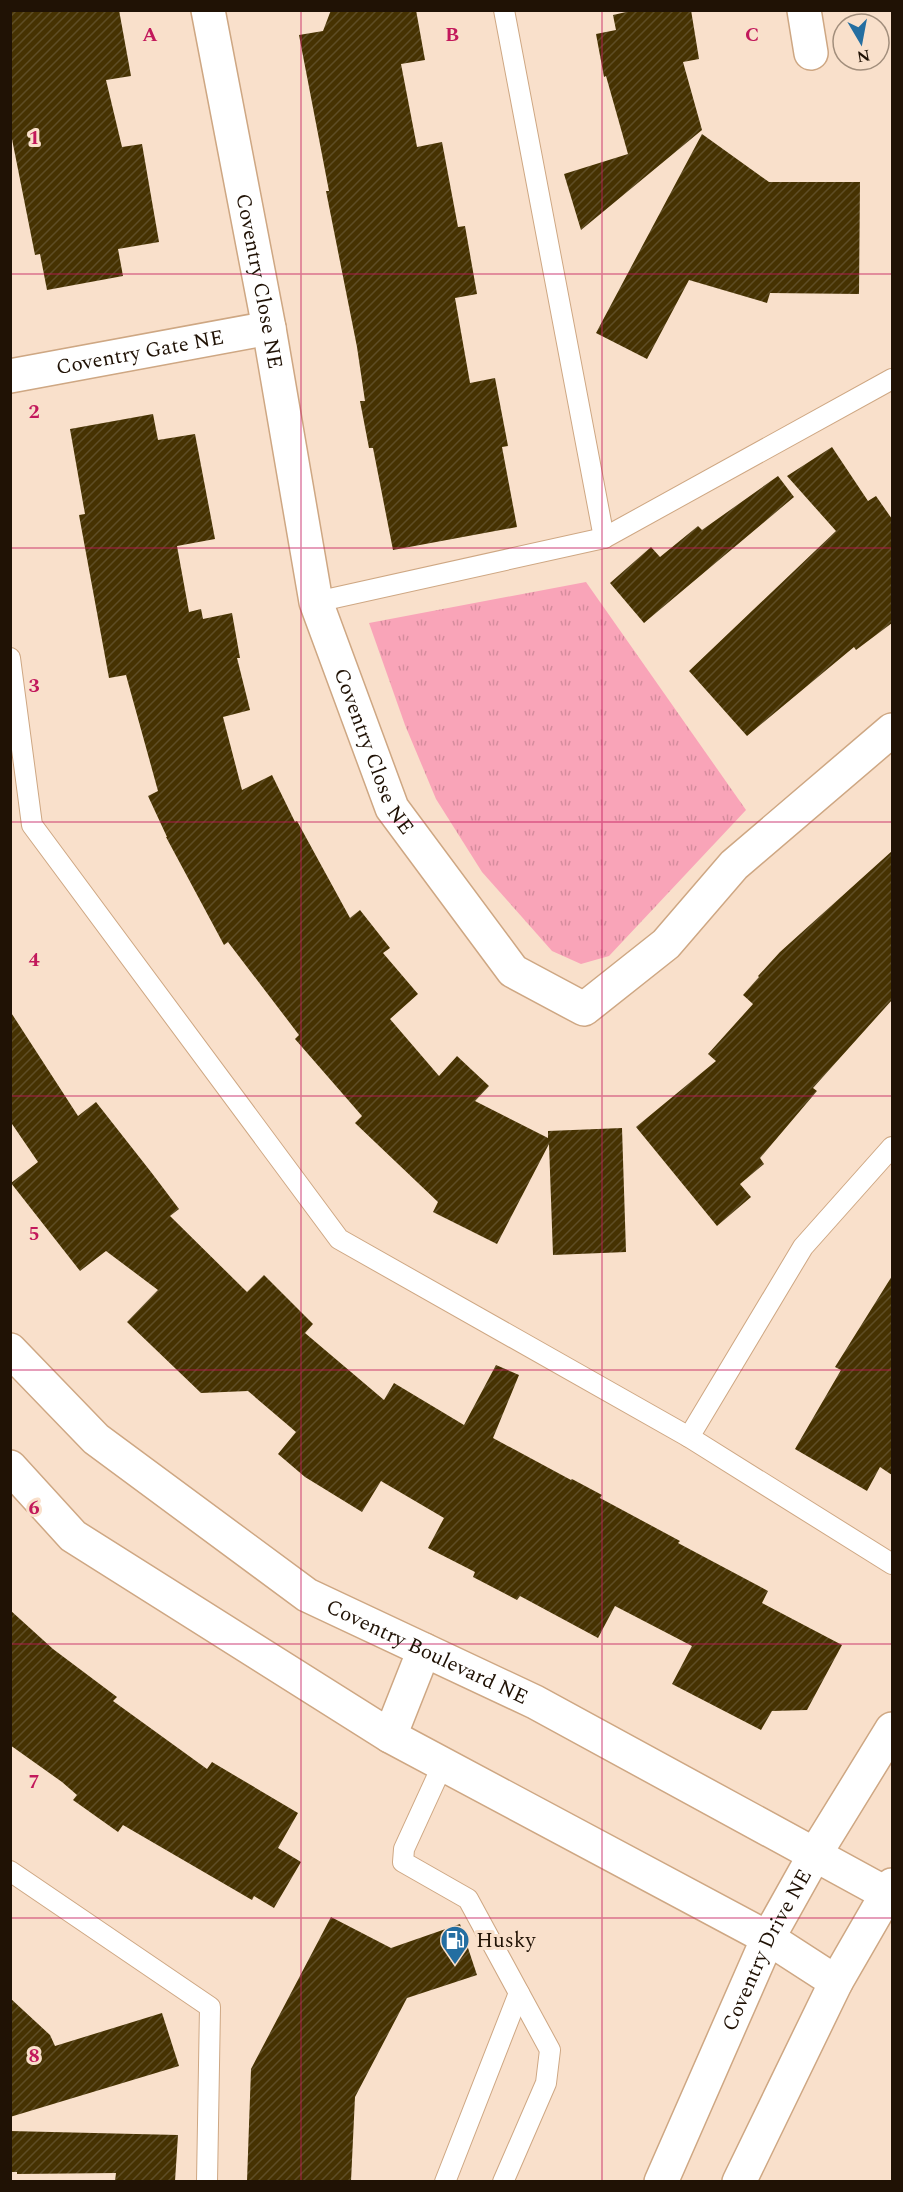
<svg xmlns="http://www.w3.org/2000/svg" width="903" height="2192" font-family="Spectral,serif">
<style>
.grass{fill:url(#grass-tufts)}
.building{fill:url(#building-hatch)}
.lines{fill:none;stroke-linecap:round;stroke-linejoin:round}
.service-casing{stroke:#cea783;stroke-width:22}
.minor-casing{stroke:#cea783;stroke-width:36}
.tertiary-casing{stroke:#cea783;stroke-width:36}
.service{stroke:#fff;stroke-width:20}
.minor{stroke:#fff;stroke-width:33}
.tertiary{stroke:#fff;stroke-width:33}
.grid{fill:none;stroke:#c2185b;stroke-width:1.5;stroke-opacity:0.55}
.labels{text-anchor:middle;stroke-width:6;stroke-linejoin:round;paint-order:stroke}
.street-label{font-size:21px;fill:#201205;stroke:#f9e0cb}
.poi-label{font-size:21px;fill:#201205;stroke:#f9e0cb;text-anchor:start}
.grid-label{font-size:20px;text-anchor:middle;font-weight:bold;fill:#c2185b;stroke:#f9e0cb;stroke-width:6;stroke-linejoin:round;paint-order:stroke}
</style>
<defs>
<pattern id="grass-tufts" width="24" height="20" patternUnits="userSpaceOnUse" patternTransform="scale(1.5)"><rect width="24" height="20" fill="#f9a4b8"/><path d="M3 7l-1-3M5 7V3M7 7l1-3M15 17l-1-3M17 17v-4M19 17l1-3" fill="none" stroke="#d58c9d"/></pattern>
<pattern id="building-hatch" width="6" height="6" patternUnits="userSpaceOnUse" patternTransform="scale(1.5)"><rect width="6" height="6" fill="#463202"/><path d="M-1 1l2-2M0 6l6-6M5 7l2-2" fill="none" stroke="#5e4d26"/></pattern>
</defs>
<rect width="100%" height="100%" fill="#f9e0cb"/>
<!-- grass -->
<path class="grass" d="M 586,582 L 746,810 L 609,956 L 581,964 L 552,951 L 482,872 L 436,799 L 405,725 L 369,623 Z"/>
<!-- building -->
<g class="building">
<path d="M 10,10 L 119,10 L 131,76 L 106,80 L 122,147 L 142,144 L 159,242 L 118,249 L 123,276 L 47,290 L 40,254 L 35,255 L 10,129 Z"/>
<path d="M 331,10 L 416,10 L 425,60 L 401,64 L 417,147 L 442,142 L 458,227 L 465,226 L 477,294 L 455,298 L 470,383 L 495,378 L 508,446 L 502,447 L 517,527 L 393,550 L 373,448 L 369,448 L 360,401 L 365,401 L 357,347 L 326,191 L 329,191 L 299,35 L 323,31 Z"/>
<path d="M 635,10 L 691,10 L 699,59 L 683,62 L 702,130 L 581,230 L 564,174 L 628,154 L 606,76 L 604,77 L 596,34 L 616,30 L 613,15 Z"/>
<path d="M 702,134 L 769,182 L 860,182 L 859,294 L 770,293 L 767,303 L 689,280 L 647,359 L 596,333 Z"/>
<path d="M 153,414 L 158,440 L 195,434 L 215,539 L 177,546 L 189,612 L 201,609 L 203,619 L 232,613 L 240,658 L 237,658 L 250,710 L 223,717 L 242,790 L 272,775 L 295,822 L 297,821 L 350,918 L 360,910 L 390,948 L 383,953 L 418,994 L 390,1019 L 439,1076 L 457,1056 L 489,1086 L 475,1101 L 548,1138 L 548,1131 L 622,1128 L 626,1252 L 553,1255 L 549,1144 L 497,1244 L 433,1212 L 438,1202 L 355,1123 L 362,1116 L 295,1039 L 299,1035 L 228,942 L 224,945 L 166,837 L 167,837 L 148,796 L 158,791 L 126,675 L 109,678 L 79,515 L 85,514 L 70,429 Z"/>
<path d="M 832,447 L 868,501 L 876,496 L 892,519 L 892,623 L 856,650 L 854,647 L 747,736 L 689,671 L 836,531 L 787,476 Z"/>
<path d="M 778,476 L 794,497 L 644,623 L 610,583 L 651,547 L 660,557 L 698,526 L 702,530 Z"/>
<path d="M 892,851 L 892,1000 L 813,1088 L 817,1091 L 760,1158 L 764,1164 L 740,1184 L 751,1197 L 717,1226 L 636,1127 L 716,1061 L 708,1054 L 753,1004 L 743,995 L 759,977 L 758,976 L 780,952 Z"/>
<path d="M 10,1011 L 78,1116 L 96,1102 L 151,1172 L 179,1209 L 170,1216 L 247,1292 L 264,1275 L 313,1324 L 305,1333 L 384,1400 L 394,1383 L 464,1425 L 496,1365 L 519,1375 L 493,1438 L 571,1480 L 572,1479 L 602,1495 L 600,1498 L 680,1541 L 678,1543 L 768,1591 L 762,1603 L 842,1645 L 807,1710 L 772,1711 L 761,1730 L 672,1684 L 692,1646 L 615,1606 L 598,1638 L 520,1596 L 517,1600 L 473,1577 L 475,1572 L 428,1548 L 444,1518 L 381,1481 L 362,1512 L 305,1477 L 278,1454 L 296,1432 L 248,1391 L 201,1393 L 127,1322 L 158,1290 L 106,1251 L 80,1271 L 11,1183 L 38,1162 L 10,1121 Z"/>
<path d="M 892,1276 L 892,1475 L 880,1467 L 867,1491 L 795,1449 L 841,1370 L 835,1367 Z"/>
<path d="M 10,1610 L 53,1649 L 117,1697 L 113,1701 L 207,1769 L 212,1762 L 298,1813 L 278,1848 L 301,1862 L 274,1908 L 254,1896 L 252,1900 L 123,1825 L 118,1832 L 73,1800 L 77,1795 L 62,1782 L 10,1745 Z"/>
<path d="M 331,1917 L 391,1948 L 460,1924 L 477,1975 L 407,1998 L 355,2097 L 351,2181 L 247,2181 L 251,2069 Z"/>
<path d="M 10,1998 L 50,2035 L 55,2046 L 162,2013 L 179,2066 L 10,2117 Z"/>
<path d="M 10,2131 L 178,2135 L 175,2181 L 115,2181 L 116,2173 L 17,2174 L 17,2172 L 10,2172 Z"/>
</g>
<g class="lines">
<!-- service casing -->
<g class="service-casing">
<g id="service">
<path d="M 504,10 L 604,538"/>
<path d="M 316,602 L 604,538 L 892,379"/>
<path d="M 10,658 L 32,825 L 339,1239 L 689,1437 L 892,1564"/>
<path d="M 689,1437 L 803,1247 L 892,1147"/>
<path d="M 443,1764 L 404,1849 L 403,1862 L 468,1899 L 550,2050 L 546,2083 L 503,2182"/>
<path d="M 10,1871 L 210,2007 L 207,2182"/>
<path d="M 445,2182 L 519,1993"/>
</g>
</g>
<!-- minor casing -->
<g class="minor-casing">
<g id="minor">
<path id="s1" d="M 208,10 L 269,328 L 316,602 L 392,808 L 513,971 L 584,1009 L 666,944 L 734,865 L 892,730"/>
<path d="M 804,10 L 811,53"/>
<path id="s2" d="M 10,376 L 269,328"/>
<path d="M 390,1736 L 424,1650"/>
</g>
</g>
<!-- tertiary casing -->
<g class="tertiary-casing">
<g id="tertiary">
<path id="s3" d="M 10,1350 L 96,1439 L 307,1595 L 535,1702 L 887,1894"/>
<path d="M 10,1467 L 73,1536 L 390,1736 L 768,1938 L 836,1982"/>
<path id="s4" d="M 661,2182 L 768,1938 L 815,1854 L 892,1729"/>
<path d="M 739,2182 L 836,1982 L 892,1885"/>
</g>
</g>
<!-- service -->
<use href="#service" class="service"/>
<!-- minor -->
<use href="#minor" class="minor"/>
<!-- tertiary -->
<use href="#tertiary" class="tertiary"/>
</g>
<!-- grid -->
<path class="grid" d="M 301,10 L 301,2182M 602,10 L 602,2182M 10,274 L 892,274M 10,548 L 892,548M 10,822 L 892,822M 10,1096 L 892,1096M 10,1370 L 892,1370M 10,1644 L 892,1644M 10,1918 L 892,1918"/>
<!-- icons -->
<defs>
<g id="fuel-pin" transform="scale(1.5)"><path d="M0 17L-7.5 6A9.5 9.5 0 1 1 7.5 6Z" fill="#246ea1" stroke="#f9e0cb"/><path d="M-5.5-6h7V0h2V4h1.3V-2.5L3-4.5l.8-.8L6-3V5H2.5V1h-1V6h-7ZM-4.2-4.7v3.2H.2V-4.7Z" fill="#fff"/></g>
</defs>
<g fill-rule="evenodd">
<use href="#fuel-pin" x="455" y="1940"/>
</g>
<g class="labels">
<!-- street labels -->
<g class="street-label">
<text dy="7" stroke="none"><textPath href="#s1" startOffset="276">Coventry Close NE</textPath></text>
<text dy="7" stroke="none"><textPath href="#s2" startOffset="132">Coventry Gate NE</textPath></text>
<text dy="7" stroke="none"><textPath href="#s1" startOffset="762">Coventry Close NE</textPath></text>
<text dy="7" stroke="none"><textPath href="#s3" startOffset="519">Coventry Boulevard NE</textPath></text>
<text dy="7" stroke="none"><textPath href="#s4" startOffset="255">Coventry Drive NE</textPath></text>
</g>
<!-- poi labels -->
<g class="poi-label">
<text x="476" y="1947">Husky</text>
</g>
</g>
<g class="grid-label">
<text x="150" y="41">A</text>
<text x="452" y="41">B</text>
<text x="752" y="41">C</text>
<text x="34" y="144">1</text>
<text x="34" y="418">2</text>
<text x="34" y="692">3</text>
<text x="34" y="966">4</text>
<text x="34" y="1240">5</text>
<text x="34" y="1514">6</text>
<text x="34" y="1788">7</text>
<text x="34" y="2062">8</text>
</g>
<!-- border -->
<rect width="903" height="2192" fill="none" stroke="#201205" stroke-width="24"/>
<!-- north arrow -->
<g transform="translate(861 42) rotate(170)"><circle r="28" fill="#f9e0cb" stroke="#a28e7c" stroke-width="1.5"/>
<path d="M0-4.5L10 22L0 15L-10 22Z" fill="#246ea1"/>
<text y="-9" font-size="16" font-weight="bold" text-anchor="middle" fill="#201205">N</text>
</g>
</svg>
